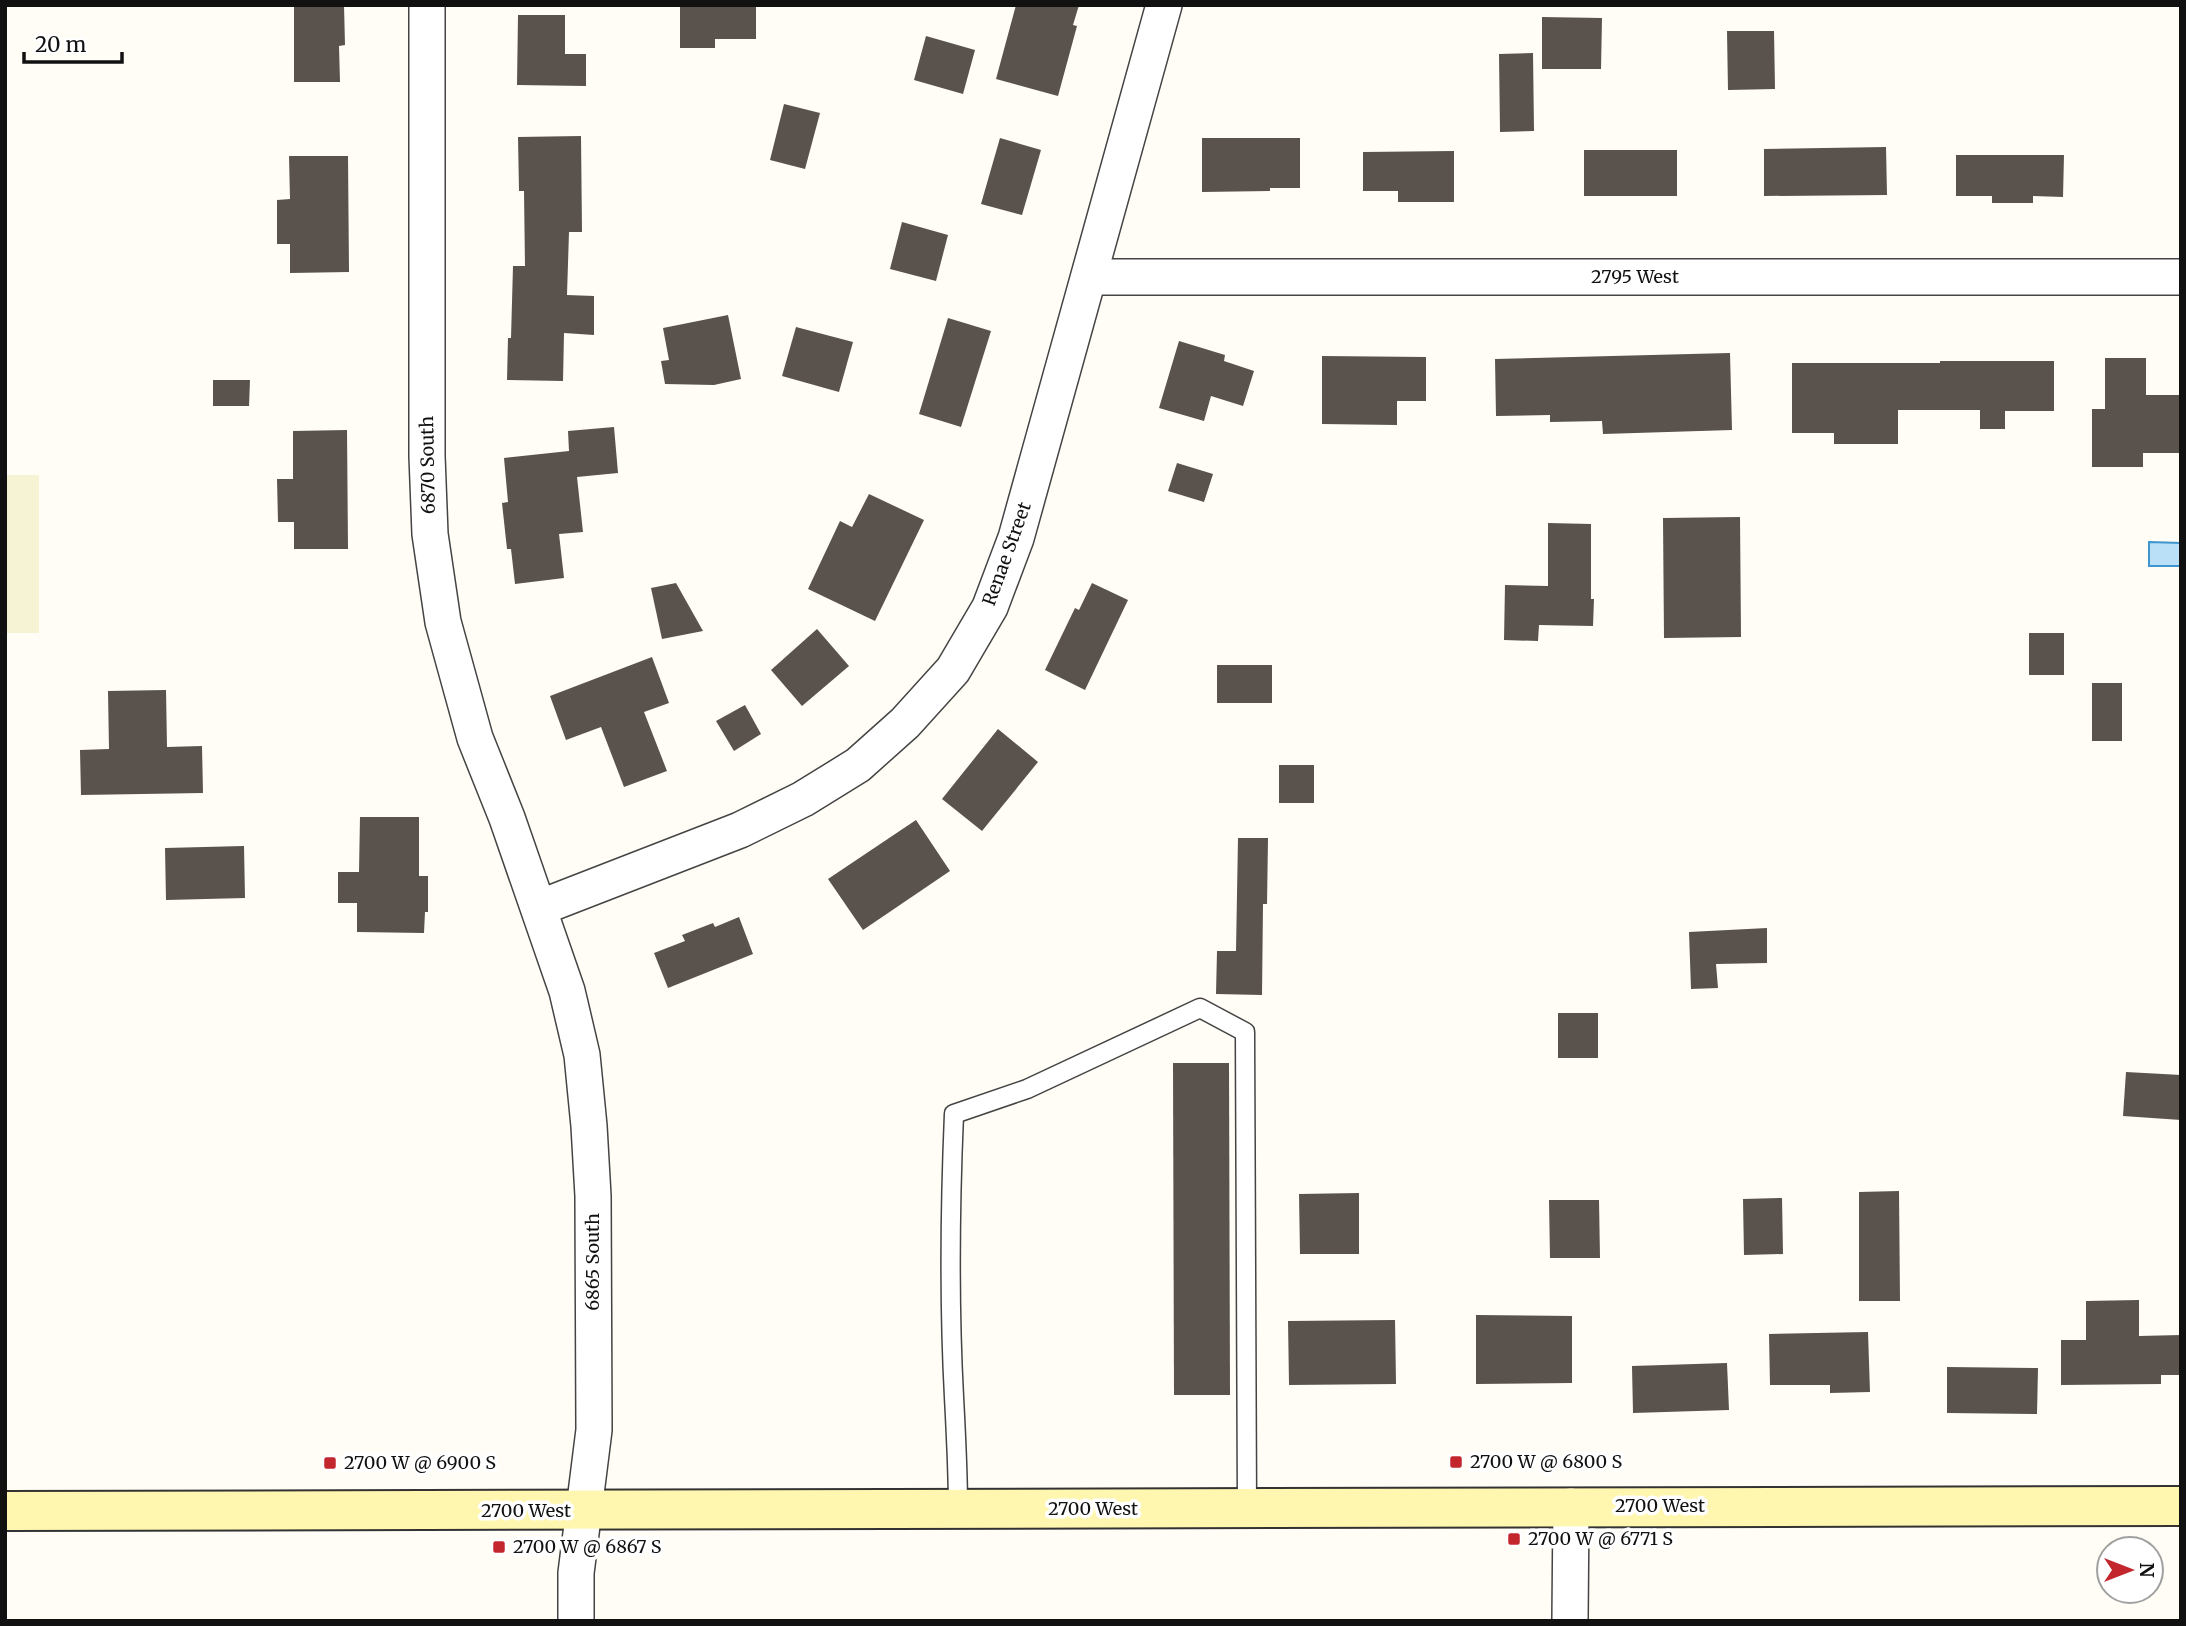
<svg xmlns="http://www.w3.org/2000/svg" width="2186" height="1626" font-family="Merriweather,serif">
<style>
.farmland{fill:#f6f3d4}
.water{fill:#b9e0f7;stroke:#3f96cf;stroke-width:2}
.building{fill:#5a524d}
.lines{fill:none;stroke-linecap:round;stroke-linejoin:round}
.lane-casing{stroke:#444;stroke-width:21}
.street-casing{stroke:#444;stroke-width:38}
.secondary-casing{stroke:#333;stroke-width:42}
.lane{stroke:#fff;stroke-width:18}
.street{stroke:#fff;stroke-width:35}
.secondary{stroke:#fff6b0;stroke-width:38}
.poi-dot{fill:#c4262e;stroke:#fff;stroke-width:2.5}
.labels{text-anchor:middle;stroke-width:7;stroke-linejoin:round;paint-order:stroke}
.street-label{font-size:18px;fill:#111;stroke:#fff}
.poi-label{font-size:18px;fill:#111;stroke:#fff;text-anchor:start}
</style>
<rect width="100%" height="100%" fill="#fffdf5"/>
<!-- farmland -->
<rect class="farmland" x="5" y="475" width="34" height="158"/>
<!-- water -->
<path class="water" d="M 2149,542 L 2181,543 L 2181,566 L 2149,566 Z"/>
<!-- building -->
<g class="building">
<path d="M 294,5 L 344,5 L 345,45 L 339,46 L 340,82 L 294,82 Z"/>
<path d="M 680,5 L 756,5 L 756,39 L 715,39 L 715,48 L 680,48 Z"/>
<path d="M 1016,5 L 1079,5 L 1073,25 L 1077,26 L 1058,96 L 996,79 Z"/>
<path d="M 518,15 L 565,15 L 565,54 L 586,54 L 586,86 L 517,85 Z"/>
<path d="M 1542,17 L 1602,18 L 1601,69 L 1542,69 Z"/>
<path d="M 1727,31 L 1774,31 L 1775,89 L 1728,90 Z"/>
<path d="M 926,36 L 975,50 L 963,94 L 914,80 Z"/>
<path d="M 1533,53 L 1534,131 L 1500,132 L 1499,54 Z"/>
<path d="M 784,104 L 820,113 L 805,169 L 770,160 Z"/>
<path d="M 581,136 L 582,232 L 569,232 L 567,295 L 594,296 L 594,335 L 564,333 L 563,381 L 507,380 L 508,338 L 511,338 L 513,266 L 525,266 L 524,191 L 519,191 L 518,137 Z"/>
<path d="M 1000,138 L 1041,150 L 1022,215 L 981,204 Z"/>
<path d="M 1202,138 L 1300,138 L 1300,188 L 1270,188 L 1270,191 L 1202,192 Z"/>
<path d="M 1886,147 L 1887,195 L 1764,196 L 1764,149 Z"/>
<rect x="1584" y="150" width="93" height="46"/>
<path d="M 1454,151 L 1454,202 L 1398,202 L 1398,191 L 1363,191 L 1363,152 Z"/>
<path d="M 1956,155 L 2064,155 L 2063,197 L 2033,196 L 2033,203 L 1992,203 L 1992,196 L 1956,196 Z"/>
<path d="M 289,156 L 348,156 L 349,272 L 290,273 L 290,244 L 277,244 L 277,200 L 290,199 Z"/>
<path d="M 902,222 L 948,235 L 936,281 L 890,269 Z"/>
<path d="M 728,315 L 741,379 L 714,385 L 665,384 L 661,361 L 669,360 L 663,328 Z"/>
<path d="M 948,318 L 991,331 L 961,427 L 919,414 Z"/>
<path d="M 796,327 L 853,342 L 839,392 L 782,376 Z"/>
<path d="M 1179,341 L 1225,355 L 1224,361 L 1254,371 L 1243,406 L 1211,396 L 1204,421 L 1159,408 Z"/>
<path d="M 1730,353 L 1732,430 L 1603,434 L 1602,421 L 1550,422 L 1550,415 L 1496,416 L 1495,359 Z"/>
<path d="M 1322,356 L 1426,357 L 1426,401 L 1397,401 L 1397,425 L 1322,424 Z"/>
<path d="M 2105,358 L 2146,358 L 2146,395 L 2181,395 L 2181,453 L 2143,453 L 2143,467 L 2092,467 L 2092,409 L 2105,409 Z"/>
<path d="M 1940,361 L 2054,361 L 2054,411 L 2005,411 L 2005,429 L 1980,429 L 1980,410 L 1898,410 L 1898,444 L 1834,444 L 1834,433 L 1792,433 L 1792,363 L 1940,363 Z"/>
<path d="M 213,380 L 250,380 L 249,406 L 213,406 Z"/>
<path d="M 614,427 L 618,473 L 577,477 L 583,532 L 559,534 L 564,578 L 515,584 L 511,549 L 507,549 L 502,503 L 508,502 L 504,458 L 569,451 L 568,431 Z"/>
<path d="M 347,430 L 348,549 L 294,549 L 294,522 L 278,522 L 277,479 L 293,479 L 293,431 Z"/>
<path d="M 1177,463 L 1213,474 L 1204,502 L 1168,491 Z"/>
<path d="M 869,494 L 924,520 L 875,621 L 808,589 L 840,521 L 852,527 Z"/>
<path d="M 1740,517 L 1741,637 L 1664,638 L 1663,518 Z"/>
<path d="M 1548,523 L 1591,524 L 1591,599 L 1594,599 L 1593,626 L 1539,625 L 1538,641 L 1504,640 L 1505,585 L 1548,586 Z"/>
<path d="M 676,583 L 703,631 L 662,639 L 651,588 Z"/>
<path d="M 1092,583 L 1128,600 L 1085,690 L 1045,670 L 1075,608 L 1079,610 Z"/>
<path d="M 817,629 L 849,666 L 802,706 L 771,670 Z"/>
<rect x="2029" y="633" width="35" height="42"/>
<path d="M 652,657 L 669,703 L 644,712 L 667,771 L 624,787 L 601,727 L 566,740 L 550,696 Z"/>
<rect x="1217" y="665" width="55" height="38"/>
<rect x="2092" y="683" width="30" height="58"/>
<path d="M 166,690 L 167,747 L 202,746 L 203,793 L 81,795 L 80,750 L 109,749 L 108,691 Z"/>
<path d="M 745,705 L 761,734 L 734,751 L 716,721 Z"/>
<path d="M 998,729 L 1038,762 L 982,831 L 942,799 Z"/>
<rect x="1279" y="765" width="35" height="38"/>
<path d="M 360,817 L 419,817 L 419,876 L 428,876 L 428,912 L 425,912 L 424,933 L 357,932 L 357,903 L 338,903 L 338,872 L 359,872 Z"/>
<path d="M 916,820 L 950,871 L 863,930 L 828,879 Z"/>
<path d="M 1238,838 L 1268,838 L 1267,904 L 1263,904 L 1262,995 L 1216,994 L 1217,951 L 1236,951 Z"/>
<path d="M 244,846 L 245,898 L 166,900 L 165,848 Z"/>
<path d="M 739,917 L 753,954 L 668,988 L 654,953 L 685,941 L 682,935 L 713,923 L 715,927 Z"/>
<path d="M 1767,928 L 1767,963 L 1716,964 L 1718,988 L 1691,989 L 1689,932 Z"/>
<rect x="1558" y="1013" width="40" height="45"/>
<path d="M 1173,1063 L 1229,1063 L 1230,1395 L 1174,1395 Z"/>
<path d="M 2126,1072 L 2181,1075 L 2181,1120 L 2123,1116 Z"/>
<path d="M 1899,1191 L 1900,1301 L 1859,1301 L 1859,1192 Z"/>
<path d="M 1359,1193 L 1359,1254 L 1300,1254 L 1299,1194 Z"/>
<path d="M 1782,1198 L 1783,1254 L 1744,1255 L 1743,1199 Z"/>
<path d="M 1549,1200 L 1599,1200 L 1600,1258 L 1550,1258 Z"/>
<path d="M 2139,1300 L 2139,1336 L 2181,1335 L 2181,1375 L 2161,1375 L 2161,1384 L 2061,1385 L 2061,1340 L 2086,1340 L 2086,1301 Z"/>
<path d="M 1476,1315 L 1572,1316 L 1572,1383 L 1476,1384 Z"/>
<path d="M 1395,1320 L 1396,1384 L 1289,1385 L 1288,1321 Z"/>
<path d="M 1868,1332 L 1870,1392 L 1830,1393 L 1830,1385 L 1770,1385 L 1769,1334 Z"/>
<path d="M 1727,1363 L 1729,1410 L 1633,1413 L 1632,1366 Z"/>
<path d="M 1947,1367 L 2038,1368 L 2037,1414 L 1947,1413 Z"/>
</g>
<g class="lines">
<!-- lane casing -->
<g class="lane-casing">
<path id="lane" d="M 958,1509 C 958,1471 956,1435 954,1397 C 949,1304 950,1207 954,1114 L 1027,1089 L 1200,1008 L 1245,1032 L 1247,1509"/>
</g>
<!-- street casing -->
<g class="street-casing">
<g id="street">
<path d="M 427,5 L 427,456 L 430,534 L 443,622 L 475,738 L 507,818 L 567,991 L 582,1055 L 589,1126 L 593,1196 L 594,1430 L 576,1573 L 576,1621"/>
<path d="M 1089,277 L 2181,277"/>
<path d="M 539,908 L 740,830 L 803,799 L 858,765 L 905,723 L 953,670 L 990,607 L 1016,538 L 1164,5"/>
<path d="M 1570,1621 L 1571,1506"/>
</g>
</g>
<!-- secondary casing -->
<g class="secondary-casing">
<path id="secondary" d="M 5,1511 L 2181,1506"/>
</g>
<!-- lane -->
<use href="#lane" class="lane"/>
<!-- street -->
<use href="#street" class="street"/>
<!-- secondary -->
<use href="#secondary" class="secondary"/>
</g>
<!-- markers -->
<g class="poi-dot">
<rect x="1449" y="1455" width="14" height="14" rx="3.5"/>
<rect x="323" y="1456" width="14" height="14" rx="3.5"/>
<rect x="1507" y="1532" width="14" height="14" rx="3.5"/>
<rect x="492" y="1540" width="14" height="14" rx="3.5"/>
</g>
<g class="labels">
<!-- street labels -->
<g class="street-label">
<text x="1635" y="283">2795 West</text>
<text transform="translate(428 465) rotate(-91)" y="6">6870 South</text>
<text transform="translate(1007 554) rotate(-70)" y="6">Renae Street</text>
<text transform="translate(593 1262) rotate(-90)" y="6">6865 South</text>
<text x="1660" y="1512">2700 West</text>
<text x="1093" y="1515">2700 West</text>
<text x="526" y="1517">2700 West</text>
</g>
<!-- poi labels -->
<g class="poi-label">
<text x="1470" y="1468">2700 W @ 6800 S</text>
<text x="344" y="1469">2700 W @ 6900 S</text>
<text x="1528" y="1545">2700 W @ 6771 S</text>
<text x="513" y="1553">2700 W @ 6867 S</text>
</g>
</g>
<!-- border -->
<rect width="2186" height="1626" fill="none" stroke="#111111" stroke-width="14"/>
<!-- north arrow -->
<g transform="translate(2130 1570) rotate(90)"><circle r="33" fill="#ffffff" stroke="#a0a0a0" stroke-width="2"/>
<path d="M0-5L12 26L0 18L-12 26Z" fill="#c4262e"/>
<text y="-10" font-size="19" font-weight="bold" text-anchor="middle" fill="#111111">N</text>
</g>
<!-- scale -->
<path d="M24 52v10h98v-10" fill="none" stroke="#111111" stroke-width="3.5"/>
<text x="35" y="52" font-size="21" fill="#111111" stroke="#ffffff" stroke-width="5" paint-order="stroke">20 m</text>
</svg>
